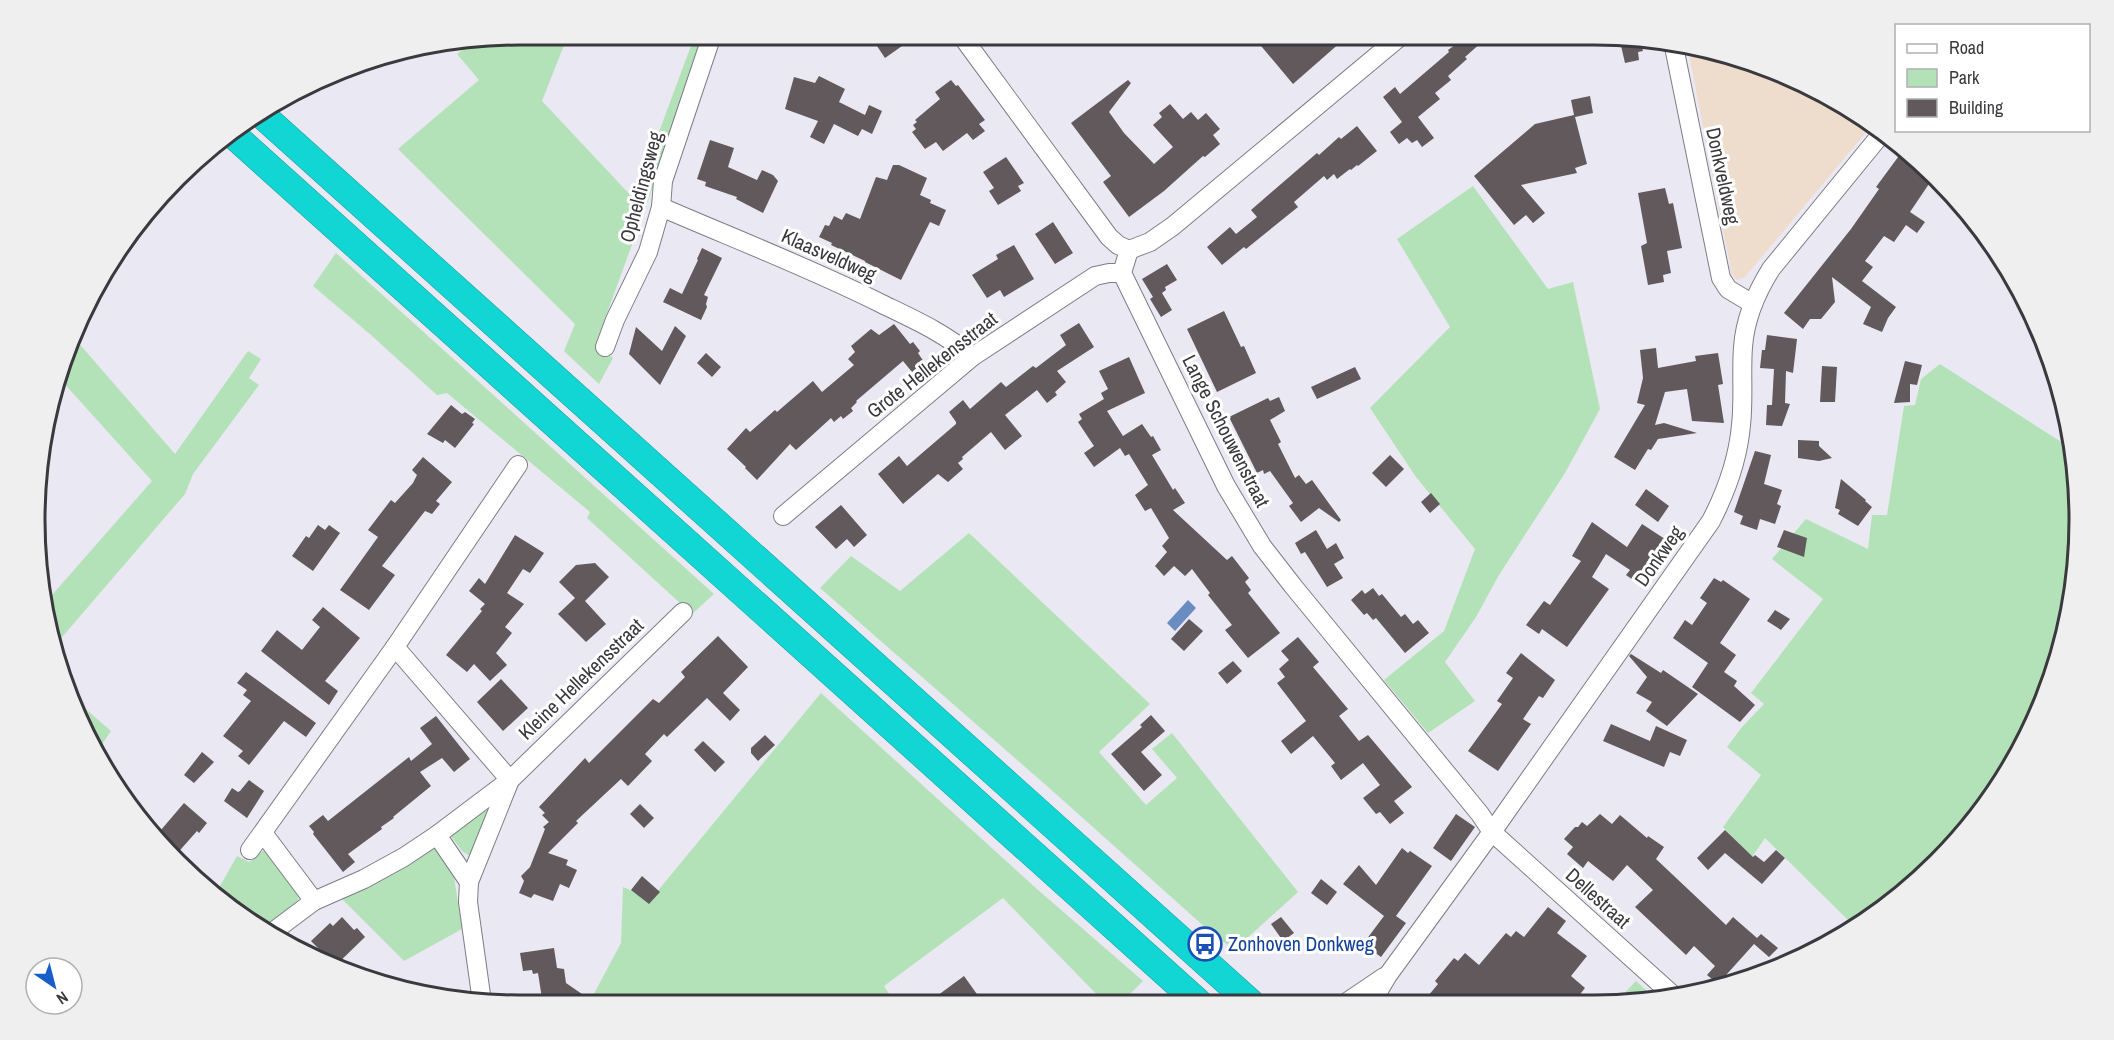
<svg xmlns="http://www.w3.org/2000/svg" width="2114" height="1040" font-family="'Archivo Narrow',sans-serif">
<style>
.commercial{fill:#edc}
.green{fill:#b4e2b8}
.water{fill:#698cc1}
.building{fill:#61595c}
.lines{fill:none;stroke-linecap:round;stroke-linejoin:round}
.minor-casing{stroke:#7e7d86;stroke-width:20}
.highway-casing{stroke:#1f9fa0;stroke-width:28}
.minor{stroke:#fff;stroke-width:18}
.highway{stroke:#11d6d4;stroke-width:27}
.labels{text-anchor:middle;stroke-width:6;stroke-linejoin:round;paint-order:stroke}
.street-label{font-size:20px;fill:#3a3a3e;stroke:#fff}
.transit-label{font-size:20px;fill:#164399;stroke:#fff;text-anchor:start}
.rim{fill:none;stroke:#3a3a3e;stroke-width:3}
</style>
<rect width="100%" height="100%" fill="#eae8f2"/>
<!-- commercial -->
<path class="commercial" d="M 1687,44 L 1780,72 L 1864,117 L 1873,124 L 1745,277 L 1737,280 L 1732,275 Z"/>
<!-- green -->
<g class="green">
<path d="M 520,35 L 568,35 L 542,101 L 634,199 L 695,35 L 704,35 L 648,201 L 596,343 L 613,358 L 599,384 L 564,351 L 575,324 L 398,149 L 479,80 L 457,54 L 472,43 Z"/>
<path d="M 1473,186 L 1548,289 L 1573,282 L 1600,409 L 1565,473 L 1499,575 L 1476,617 L 1445,662 L 1475,701 L 1428,733 L 1384,680 L 1444,631 L 1475,549 L 1416,477 L 1370,408 L 1450,327 L 1397,239 Z"/>
<path d="M 336,253 L 714,594 L 692,614 L 587,518 L 590,512 L 447,393 L 437,395 L 371,335 L 313,286 Z"/>
<path d="M 76,340 L 175,454 L 248,351 L 261,359 L 249,378 L 259,385 L 193,474 L 185,494 L 57,643 L 45,603 L 152,481 L 61,380 Z"/>
<path d="M 1940,364 L 2072,449 L 2079,520 L 2070,615 L 2042,706 L 1979,815 L 1890,905 L 1854,926 L 1765,838 L 1752,857 L 1723,827 L 1761,775 L 1727,747 L 1742,727 L 1764,704 L 1751,693 L 1823,599 L 1772,559 L 1806,519 L 1868,549 L 1872,515 L 1887,515 L 1904,406 L 1915,405 L 1921,379 Z"/>
<path d="M 969,533 L 1150,704 L 1099,752 L 1146,805 L 1177,778 L 1152,749 L 1172,733 L 1298,892 L 1234,950 L 1207,929 L 1047,786 L 820,588 L 851,556 L 900,591 Z"/>
<path d="M 821,693 L 1037,889 L 1143,981 L 1121,1003 L 1105,1003 L 1003,898 L 884,986 L 896,1004 L 588,1005 L 621,943 L 623,887 L 651,899 Z"/>
<path d="M 73,698 L 111,731 L 96,753 L 85,735 Z"/>
<path d="M 482,809 L 489,813 L 470,856 L 462,851 L 451,836 L 455,831 Z"/>
<path d="M 435,848 L 452,864 L 462,929 L 404,961 L 340,897 Z"/>
<path d="M 264,850 L 270,852 L 300,893 C 298,907 279,918 268,928 L 215,895 L 237,856 L 249,862 Z"/>
<path d="M 1636,981 L 1658,1001 L 1617,1001 Z"/>
</g>
<!-- water -->
<path class="water" d="M 1188,600 L 1196,608 L 1175,631 L 1167,623 Z"/>
<!-- building -->
<g class="building">
<path d="M 869,34 L 919,34 L 885,58 Z"/>
<path d="M 1251,34 L 1350,34 L 1293,84 Z"/>
<path d="M 1459,34 L 1491,34 L 1465,57 L 1467,59 L 1448,76 L 1451,80 L 1435,93 L 1440,99 L 1418,117 L 1434,138 L 1422,147 L 1417,140 L 1412,143 L 1407,138 L 1399,144 L 1390,132 L 1402,122 L 1383,97 L 1395,87 L 1400,94 L 1449,52 L 1448,50 L 1455,45 L 1452,41 Z"/>
<path d="M 1619,37 L 1640,39 L 1643,51 L 1638,52 L 1639,60 L 1625,63 Z"/>
<path d="M 819,76 L 845,89 L 839,102 L 865,115 L 869,105 L 882,111 L 872,134 L 862,129 L 858,136 L 834,124 L 824,144 L 810,137 L 818,121 L 785,109 L 794,77 L 815,83 Z"/>
<path d="M 951,80 L 956,86 L 958,85 L 985,120 L 979,124 L 985,131 L 973,140 L 967,133 L 943,151 L 936,142 L 925,149 L 912,132 L 916,129 L 913,125 L 917,122 L 915,120 L 940,99 L 935,92 Z"/>
<path d="M 1128,80 L 1131,83 L 1109,112 L 1124,133 L 1154,164 L 1173,147 L 1153,125 L 1162,117 L 1159,113 L 1170,104 L 1183,119 L 1191,112 L 1198,120 L 1206,113 L 1220,129 L 1213,135 L 1220,144 L 1205,157 L 1203,156 L 1164,191 L 1129,217 L 1103,182 L 1111,176 L 1071,123 Z"/>
<path d="M 1590,96 L 1593,113 L 1575,117 L 1587,164 L 1575,168 L 1577,173 L 1521,185 L 1545,213 L 1533,223 L 1526,215 L 1514,225 L 1474,176 L 1535,124 L 1574,115 L 1571,100 Z"/>
<path d="M 1357,126 L 1377,151 L 1358,166 L 1357,165 L 1351,170 L 1350,169 L 1337,179 L 1334,174 L 1327,180 L 1324,176 L 1294,202 L 1298,207 L 1246,249 L 1244,247 L 1222,265 L 1207,247 L 1230,227 L 1236,234 L 1257,217 L 1251,210 L 1317,153 L 1319,155 L 1339,137 L 1341,139 Z"/>
<path d="M 710,140 L 734,148 L 728,167 L 757,180 L 762,170 L 773,175 L 778,181 L 763,213 L 736,199 L 737,197 L 705,186 L 706,182 L 697,179 Z"/>
<path d="M 1904,149 L 1935,175 L 1910,212 L 1925,222 L 1917,233 L 1906,225 L 1894,242 L 1884,236 L 1865,261 L 1873,267 L 1862,281 L 1896,307 L 1888,318 L 1882,332 L 1863,324 L 1871,307 L 1832,277 L 1835,302 L 1821,319 L 1810,319 L 1803,329 L 1784,313 L 1851,229 L 1879,189 L 1876,187 Z"/>
<path d="M 1006,157 L 1024,183 L 1018,186 L 1021,191 L 998,205 L 989,191 L 994,188 L 983,172 Z"/>
<path d="M 893,165 L 899,165 L 927,178 L 920,195 L 931,200 L 930,203 L 946,210 L 939,226 L 930,222 L 901,280 L 865,262 L 865,261 L 831,245 L 832,243 L 819,237 L 825,225 L 829,226 L 834,216 L 842,220 L 846,213 L 860,219 L 876,177 L 887,180 Z"/>
<path d="M 1665,188 L 1669,204 L 1673,203 L 1682,248 L 1667,251 L 1671,273 L 1663,275 L 1664,282 L 1648,285 L 1641,246 L 1647,243 L 1638,193 Z"/>
<path d="M 1053,222 L 1073,253 L 1055,264 L 1035,234 Z"/>
<path d="M 1014,245 L 1034,279 L 1004,297 L 1000,290 L 987,298 L 972,275 L 998,259 L 996,255 Z"/>
<path d="M 702,248 L 722,258 L 704,295 L 708,297 L 706,304 L 707,307 L 701,320 L 663,302 L 670,288 L 682,294 L 698,260 L 697,259 Z"/>
<path d="M 1167,264 L 1177,280 L 1165,287 L 1166,290 L 1162,293 L 1172,310 L 1161,317 L 1150,299 L 1153,297 L 1142,279 Z"/>
<path d="M 1224,311 L 1241,347 L 1244,346 L 1256,373 L 1217,392 L 1187,329 Z"/>
<path d="M 1079,323 L 1094,347 L 1057,371 L 1066,382 L 1055,392 L 1057,395 L 1047,403 L 1037,390 L 1005,415 L 1022,436 L 1005,450 L 991,432 L 962,457 L 963,459 L 958,463 L 963,469 L 948,482 L 938,474 L 903,504 L 878,474 L 899,456 L 907,466 L 956,424 L 956,422 L 949,412 L 963,400 L 970,409 L 1001,382 L 1006,387 L 1033,366 L 1036,368 L 1066,345 L 1060,335 Z"/>
<path d="M 894,324 L 910,344 L 913,342 L 920,351 L 918,353 L 924,362 L 912,372 L 903,361 L 856,401 L 857,402 L 851,408 L 853,411 L 843,419 L 841,416 L 834,422 L 831,418 L 796,450 L 790,444 L 757,480 L 745,468 L 746,467 L 727,449 L 746,428 L 750,432 L 775,410 L 777,412 L 813,381 L 822,392 L 854,365 L 848,359 L 855,352 L 851,346 L 871,329 L 879,335 Z"/>
<path d="M 675,326 L 686,336 L 660,385 L 629,354 L 636,327 L 662,351 Z"/>
<path d="M 1767,335 L 1797,339 L 1793,373 L 1786,371 L 1785,403 L 1790,404 L 1782,426 L 1766,425 L 1767,405 L 1772,405 L 1774,369 L 1760,368 L 1762,350 L 1765,350 Z"/>
<path d="M 1656,348 L 1658,368 L 1696,361 L 1695,356 L 1718,353 L 1723,384 L 1718,385 L 1724,423 L 1692,421 L 1687,389 L 1665,392 L 1655,425 L 1664,423 L 1697,433 L 1658,439 L 1651,450 L 1648,449 L 1635,470 L 1614,457 L 1645,405 L 1637,403 L 1643,378 L 1640,350 Z"/>
<path d="M 706,353 L 721,367 L 712,377 L 697,363 Z"/>
<path d="M 1129,357 L 1145,393 L 1107,411 L 1123,436 L 1142,424 L 1151,437 L 1153,436 L 1161,450 L 1152,455 L 1173,490 L 1175,488 L 1185,503 L 1173,510 L 1227,560 L 1232,556 L 1249,578 L 1245,582 L 1251,590 L 1248,593 L 1280,633 L 1248,658 L 1225,630 L 1232,625 L 1208,595 L 1210,593 L 1192,569 L 1185,576 L 1174,566 L 1164,576 L 1155,566 L 1167,552 L 1162,546 L 1169,538 L 1151,508 L 1145,511 L 1135,495 L 1148,485 L 1129,454 L 1125,456 L 1120,448 L 1094,467 L 1084,453 L 1094,446 L 1078,422 L 1082,419 L 1079,414 L 1104,399 L 1101,393 L 1108,389 L 1099,371 Z"/>
<path d="M 1905,361 L 1922,365 L 1917,385 L 1910,384 L 1910,402 L 1894,403 Z"/>
<path d="M 1822,366 L 1837,367 L 1835,402 L 1820,402 Z"/>
<path d="M 1355,367 L 1361,379 L 1317,399 L 1311,387 Z"/>
<path d="M 1279,397 L 1285,411 L 1270,420 L 1281,442 L 1278,444 L 1295,478 L 1299,475 L 1306,484 L 1312,480 L 1341,520 L 1339,522 L 1319,508 L 1301,522 L 1289,506 L 1293,503 L 1270,471 L 1264,474 L 1263,470 L 1257,473 L 1229,417 L 1268,398 L 1270,401 Z"/>
<path d="M 451,405 L 462,414 L 465,412 L 475,419 L 472,423 L 474,424 L 455,448 L 445,440 L 443,443 L 427,434 Z"/>
<path d="M 1798,440 L 1819,441 L 1819,446 L 1832,458 L 1819,461 L 1798,458 Z"/>
<path d="M 1755,451 L 1771,455 L 1764,484 L 1782,490 L 1777,504 L 1781,506 L 1775,524 L 1760,519 L 1757,530 L 1740,524 L 1743,516 L 1734,512 Z"/>
<path d="M 1390,455 L 1404,469 L 1386,487 L 1372,473 Z"/>
<path d="M 423,457 L 452,482 L 436,501 L 440,504 L 432,514 L 425,511 L 382,566 L 395,575 L 369,610 L 340,590 L 378,537 L 368,530 L 391,500 L 395,503 L 413,483 L 417,475 L 412,470 Z"/>
<path d="M 1841,479 L 1866,500 L 1865,501 L 1872,507 L 1858,526 L 1838,514 L 1840,510 L 1835,508 Z"/>
<path d="M 1646,489 L 1669,506 L 1658,522 L 1635,505 Z"/>
<path d="M 1431,493 L 1440,504 L 1430,513 L 1421,502 Z"/>
<path d="M 841,505 L 867,535 L 854,547 L 847,539 L 836,549 L 815,527 Z"/>
<path d="M 1592,522 L 1627,547 L 1642,524 L 1668,541 L 1651,564 L 1657,568 L 1643,587 L 1626,575 L 1630,570 L 1606,554 L 1592,577 L 1609,589 L 1567,647 L 1542,629 L 1539,634 L 1526,625 L 1544,601 L 1550,605 L 1581,561 L 1572,556 Z"/>
<path d="M 318,525 L 325,530 L 329,525 L 340,533 L 313,571 L 292,556 L 306,536 L 309,538 Z"/>
<path d="M 1316,530 L 1327,549 L 1336,543 L 1344,558 L 1334,564 L 1343,578 L 1327,587 L 1305,552 L 1301,554 L 1295,543 Z"/>
<path d="M 1784,530 L 1807,538 L 1804,557 L 1777,547 Z"/>
<path d="M 515,535 L 544,553 L 530,573 L 523,569 L 507,593 L 524,604 L 505,627 L 512,633 L 496,653 L 507,665 L 490,681 L 474,664 L 467,672 L 446,655 L 482,611 L 480,609 L 485,604 L 469,591 L 479,578 L 485,584 Z"/>
<path d="M 595,563 L 609,577 L 585,601 L 606,624 L 586,642 L 558,614 L 575,598 L 559,582 L 576,565 Z"/>
<path d="M 1714,578 L 1721,582 L 1723,580 L 1750,599 L 1720,643 L 1736,655 L 1724,672 L 1737,681 L 1734,686 L 1755,705 L 1740,722 L 1692,687 L 1708,663 L 1673,638 L 1685,620 L 1692,625 L 1707,603 L 1700,598 Z"/>
<path d="M 1373,588 L 1379,596 L 1382,594 L 1401,617 L 1405,614 L 1413,624 L 1418,620 L 1429,633 L 1405,653 L 1376,618 L 1373,620 L 1367,613 L 1364,615 L 1351,600 L 1362,590 L 1365,594 Z"/>
<path d="M 323,607 L 360,638 L 325,681 L 338,691 L 329,705 L 261,651 L 277,630 L 302,650 L 320,627 L 312,620 Z"/>
<path d="M 1775,610 L 1790,619 L 1781,630 L 1767,621 Z"/>
<path d="M 1189,619 L 1203,631 L 1184,651 L 1171,639 Z"/>
<path d="M 718,636 L 748,667 L 723,693 L 740,710 L 730,721 L 707,698 L 667,737 L 664,734 L 645,754 L 652,761 L 628,786 L 621,779 L 576,821 L 578,823 L 548,853 L 568,860 L 566,865 L 577,870 L 569,888 L 560,884 L 553,901 L 534,894 L 531,898 L 519,893 L 524,881 L 521,876 L 530,867 L 545,829 L 543,827 L 549,822 L 542,815 L 545,813 L 539,807 L 585,758 L 589,763 L 653,699 L 659,703 L 685,677 L 681,672 Z"/>
<path d="M 1298,637 L 1319,662 L 1313,667 L 1348,709 L 1339,716 L 1359,741 L 1368,735 L 1412,787 L 1394,801 L 1404,813 L 1390,824 L 1380,812 L 1376,814 L 1363,798 L 1380,785 L 1363,763 L 1341,780 L 1331,766 L 1335,763 L 1313,736 L 1291,754 L 1281,741 L 1306,721 L 1277,683 L 1285,677 L 1279,669 L 1289,660 L 1281,651 Z"/>
<path d="M 1521,653 L 1555,680 L 1543,698 L 1539,696 L 1523,719 L 1531,724 L 1498,771 L 1468,751 L 1502,704 L 1497,701 L 1513,678 L 1506,673 Z"/>
<path d="M 1631,654 L 1661,673 L 1663,670 L 1698,694 L 1667,726 L 1646,711 L 1652,702 L 1636,693 L 1647,677 L 1629,656 Z"/>
<path d="M 1233,661 L 1242,671 L 1227,684 L 1218,673 Z"/>
<path d="M 246,672 L 316,723 L 306,737 L 284,721 L 249,765 L 238,756 L 243,751 L 223,736 L 251,701 L 243,695 L 247,690 L 237,683 Z"/>
<path d="M 501,679 L 528,708 L 503,731 L 477,702 Z"/>
<path d="M 1151,715 L 1165,731 L 1141,752 L 1162,775 L 1144,791 L 1111,754 L 1142,727 L 1140,725 Z"/>
<path d="M 436,716 L 470,759 L 454,772 L 442,758 L 420,772 L 431,786 L 393,817 L 394,818 L 381,827 L 382,829 L 348,854 L 355,862 L 343,872 L 313,834 L 314,832 L 309,826 L 323,815 L 328,821 L 409,757 L 411,761 L 432,744 L 420,728 Z"/>
<path d="M 1611,724 L 1650,741 L 1656,726 L 1687,740 L 1680,756 L 1670,752 L 1664,767 L 1603,741 Z"/>
<path d="M 765,735 L 775,745 L 758,761 L 751,753 L 751,748 Z"/>
<path d="M 703,741 L 725,762 L 715,772 L 694,750 Z"/>
<path d="M 202,752 L 214,762 L 194,783 L 184,775 Z"/>
<path d="M 249,780 L 264,791 L 247,818 L 224,801 L 232,788 L 238,792 L 240,791 Z"/>
<path d="M 184,803 L 207,823 L 199,833 L 197,831 L 174,857 L 155,837 Z"/>
<path d="M 640,804 L 654,818 L 644,828 L 630,814 Z"/>
<path d="M 1456,814 L 1475,827 L 1451,861 L 1433,848 Z"/>
<path d="M 1600,814 L 1612,824 L 1620,815 L 1647,838 L 1648,836 L 1664,847 L 1656,859 L 1726,925 L 1733,917 L 1757,938 L 1761,934 L 1778,948 L 1769,957 L 1754,944 L 1718,984 L 1707,975 L 1715,966 L 1694,946 L 1686,955 L 1635,907 L 1653,890 L 1627,865 L 1613,881 L 1588,861 L 1583,868 L 1567,854 L 1573,847 L 1564,839 L 1575,827 L 1578,827 L 1582,822 L 1587,826 Z"/>
<path d="M 1725,830 L 1753,857 L 1755,855 L 1764,862 L 1776,850 L 1785,858 L 1762,884 L 1725,853 L 1708,870 L 1697,858 Z"/>
<path d="M 1402,848 L 1408,853 L 1410,851 L 1432,866 L 1396,916 L 1406,923 L 1381,957 L 1363,944 L 1384,916 L 1343,884 L 1359,865 L 1376,885 Z"/>
<path d="M 642,876 L 660,892 L 649,904 L 631,890 Z"/>
<path d="M 1321,879 L 1337,892 L 1327,905 L 1311,893 Z"/>
<path d="M 1548,907 L 1566,921 L 1557,933 L 1587,956 L 1571,976 L 1585,988 L 1574,1002 L 1423,1002 L 1438,984 L 1435,981 L 1454,958 L 1458,961 L 1465,953 L 1479,965 L 1506,933 L 1511,937 L 1516,931 L 1524,937 Z"/>
<path d="M 342,917 L 354,930 L 357,928 L 365,937 L 333,968 L 315,956 L 321,951 L 311,941 L 330,923 L 333,926 Z"/>
<path d="M 1281,917 L 1294,933 L 1283,941 L 1271,924 Z"/>
<path d="M 554,948 L 557,968 L 564,969 L 566,983 L 598,1005 L 543,1005 L 538,973 L 533,974 L 532,970 L 523,971 L 520,953 Z"/>
<path d="M 964,976 L 984,1004 L 926,1004 Z"/>
</g>
<g class="lines">
<!-- minor casing -->
<g class="minor-casing">
<g id="minor">
<path d="M 961,35 L 1109,237 L 1118,245 L 1129,250 L 1122,273 L 1226,486 L 1262,546 L 1293,586 L 1480,814 L 1492,832 L 1675,997"/>
<path d="M 1673,42 L 1721,278 L 1728,289 L 1753,304"/>
<path d="M 661,207 C 735,239 810,268 882,304 C 913,319 947,334 972,357"/>
<path d="M 1129,250 L 1150,242 L 1173,226 L 1402,35"/>
<path d="M 605,347 L 615,320 L 648,252 L 661,207 L 663,181 L 712,35"/>
<path d="M 783,516 L 972,357 L 1095,276 L 1109,273 L 1122,273"/>
<path d="M 395,647 L 510,780 L 469,882 L 468,902 L 482,1002"/>
<path d="M 263,833 L 314,901"/>
<path d="M 437,835 L 469,882"/>
<path d="M 250,850 L 395,647 L 518,465"/>
<path d="M 274,931 L 314,901 L 364,879 L 404,857 L 437,835 L 510,780 L 683,612"/>
<path d="M 1347,1002 L 1384,977"/>
<path d="M 1372,1002 L 1388,975 L 1492,832 L 1711,521 C 1727,490 1738,460 1741,425 C 1744,399 1741,373 1743,347 C 1745,319 1756,293 1771,269 L 1883,132"/>
</g>
</g>
<!-- highway casing -->
<g class="highway-casing">
<g id="highway">
<path d="M 262,115 L 1251,1003"/>
<path d="M 230,132 L 1199,1003"/>
</g>
</g>
<!-- minor -->
<use href="#minor" class="minor"/>
<!-- highway -->
<use href="#highway" class="highway"/>
</g>
<!-- icons -->
<defs>
<g id="bus-ring" transform="scale(1.725)"><circle r="9.5" fill="#fff" stroke="#1a4fb4" stroke-width="1.5"/><path d="M-5-6H5V4H4V6H2V4H-2V6H-4V4H-5ZM-3.5-4V0h7V-4ZM-3.5 1.2v1.5H-2V1.2ZM2 1.2v1.5H3.5V1.2Z" fill="#1a4fb4"/></g>
</defs>
<g fill-rule="evenodd">
<use href="#bus-ring" x="1205" y="944"/>
</g>
<g class="labels">
<!-- street labels -->
<g class="street-label">
<text transform="translate(1723 176) rotate(78)" y="7">Donkveldweg</text>
<text transform="translate(641 187) rotate(-75)" y="7">Opheldingsweg</text>
<text transform="translate(829 255) rotate(24)" y="7">Klaasveldweg</text>
<text transform="translate(932 365) rotate(-38)" y="7">Grote Hellekensstraat</text>
<text transform="translate(1226 431) rotate(63)" y="7">Lange Schouwenstraat</text>
<text transform="translate(1659 556) rotate(-55)" y="7">Donkweg</text>
<text transform="translate(581 679) rotate(-44)" y="7">Kleine Hellekensstraat</text>
<text transform="translate(1598 898) rotate(42)" y="7">Dellestraat</text>
</g>
<!-- transit labels -->
<g class="transit-label">
<text x="1228" y="951">Zonhoven Donkweg</text>
</g>
</g>
<!-- crop -->
<path d="M0 0H2114V1040H0ZM520 45H1594A475 475 0 0 1 2069 520V520A475 475 0 0 1 1594 995H520A475 475 0 0 1 45 520V520A475 475 0 0 1 520 45Z" fill="#efeff0" fill-rule="evenodd"/>
<path class="rim" d="M520 45H1594A475 475 0 0 1 2069 520V520A475 475 0 0 1 1594 995H520A475 475 0 0 1 45 520V520A475 475 0 0 1 520 45Z"/>
<!-- legend -->
<rect x="1895" y="24" width="195" height="108" fill="#ffffff" stroke="#b0b0b2" stroke-width="1.5"/>
<rect x="1907" y="44" width="30" height="9" fill="#ffffff" stroke="#b0b0b2" stroke-width="1.5"/>
<text x="1949" y="54" font-size="18" fill="#3a3a3e">Road</text>
<rect x="1907" y="69" width="30" height="18" fill="#b4e2b8" stroke="#b0b0b2" stroke-width="1.5"/>
<text x="1949" y="84" font-size="18" fill="#3a3a3e">Park</text>
<rect x="1907" y="99" width="30" height="18" fill="#61595c" stroke="#b0b0b2" stroke-width="1.5"/>
<text x="1949" y="114" font-size="18" fill="#3a3a3e">Building</text>
<!-- north arrow -->
<g transform="translate(54 986) rotate(145)"><circle r="28" fill="#ffffff" stroke="#b0b0b2" stroke-width="1.5"/>
<path d="M0-4.5L10 22L0 15L-10 22Z" fill="#185ec9"/>
<text y="-9" font-size="16" font-weight="bold" text-anchor="middle" fill="#3a3a3e">N</text>
</g>
</svg>
